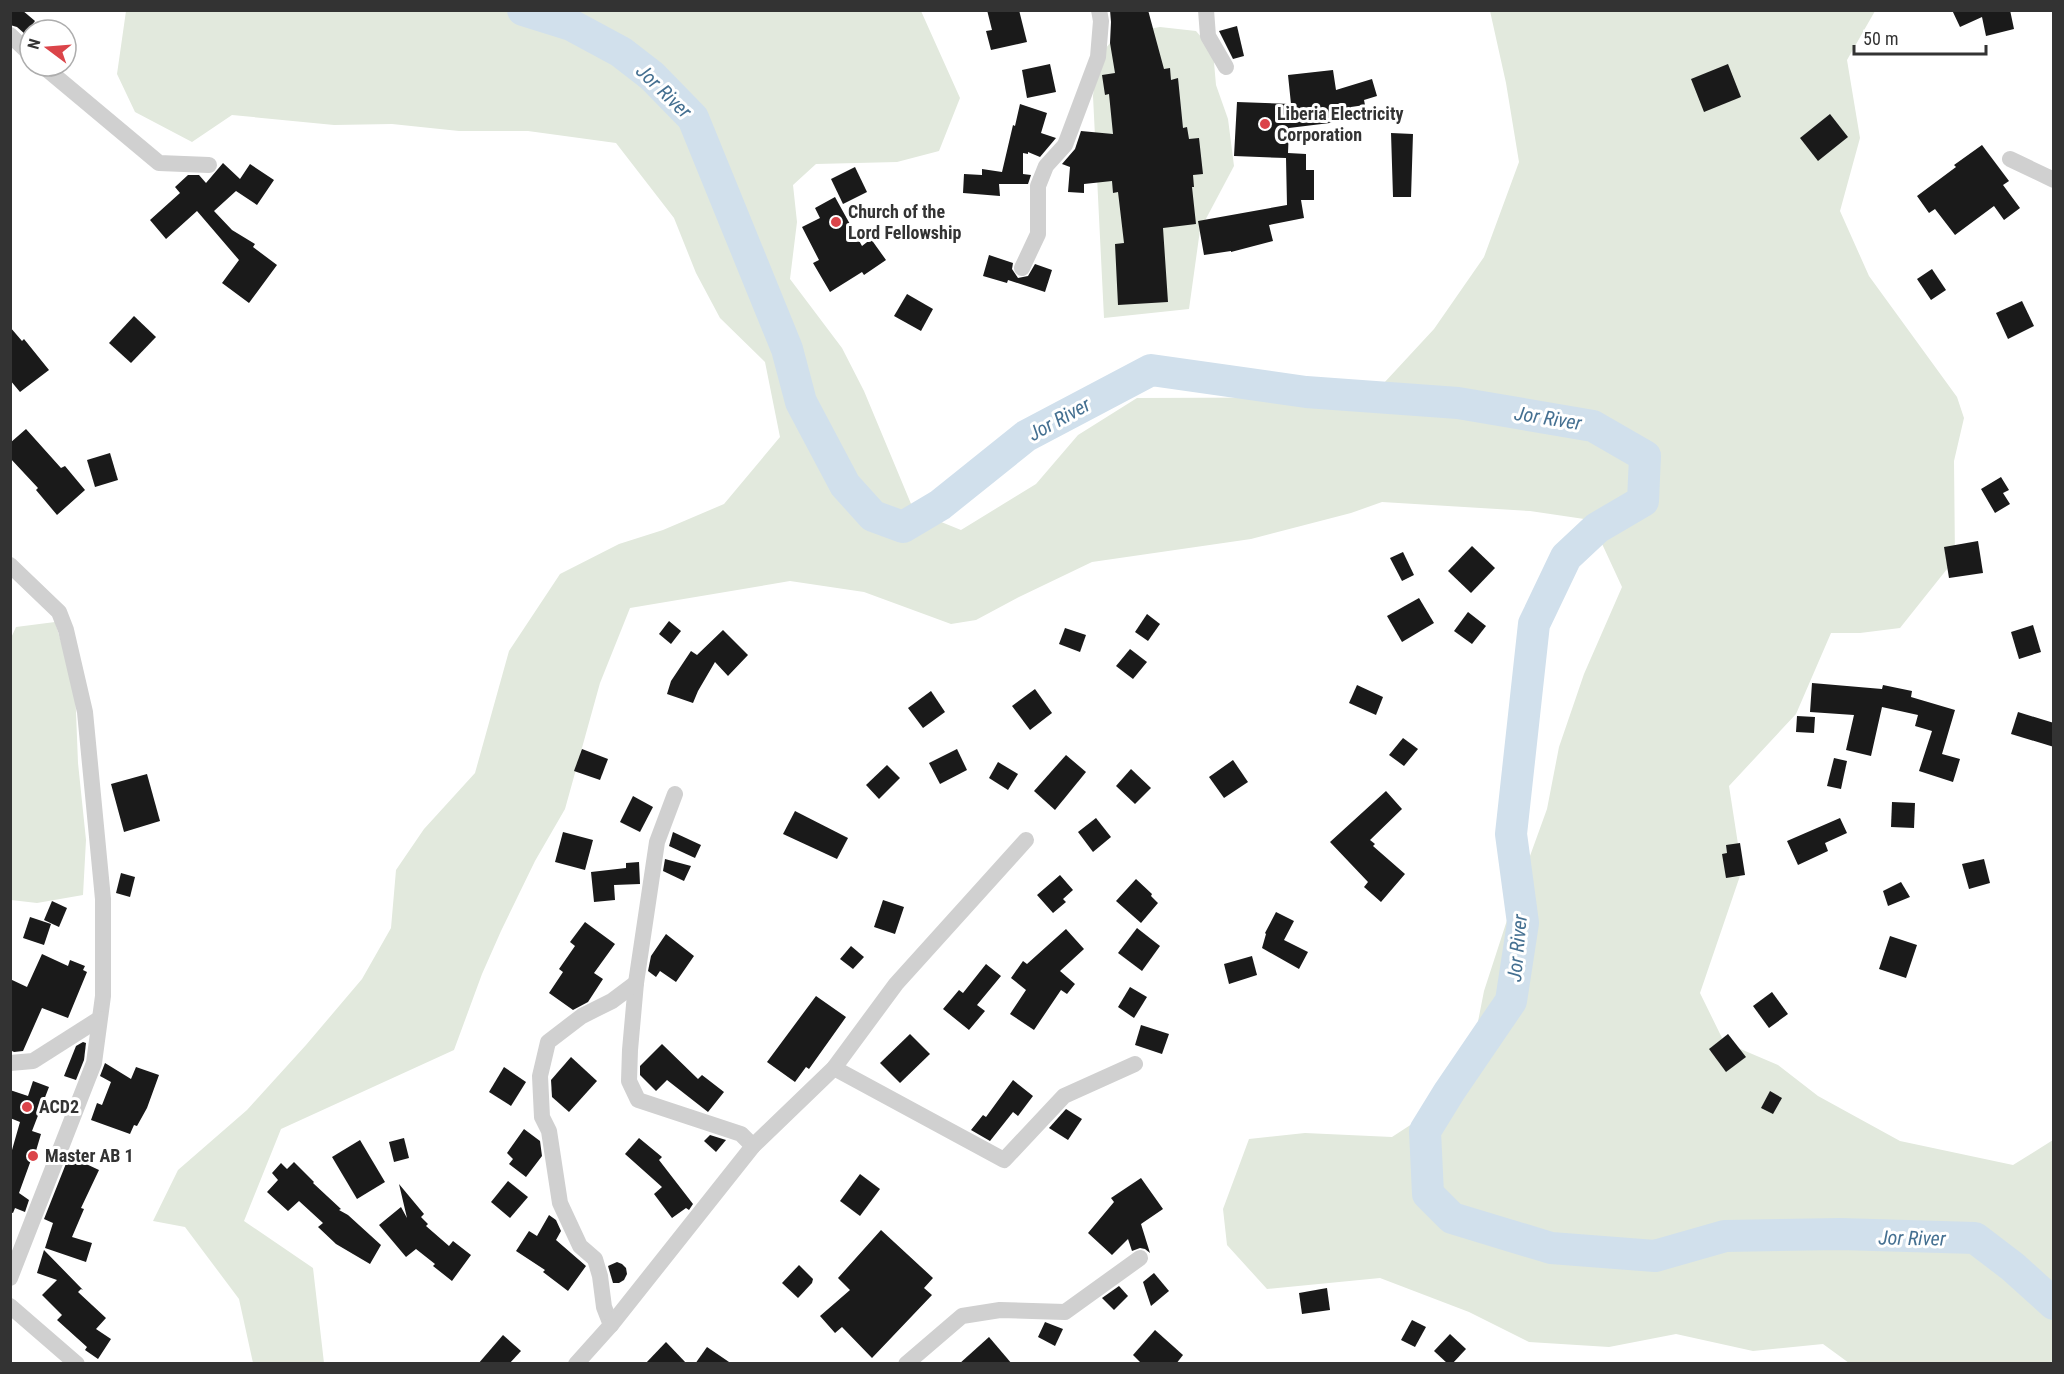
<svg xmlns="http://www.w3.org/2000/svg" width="2064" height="1374" font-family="'Roboto Condensed',sans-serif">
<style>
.green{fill:#e2e9dd}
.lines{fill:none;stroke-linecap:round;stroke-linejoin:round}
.river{stroke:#d1e0ec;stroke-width:32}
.building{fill:#1a1a1a}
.street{stroke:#d0d0d0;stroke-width:16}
.poi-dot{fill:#db4449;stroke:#fff;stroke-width:2}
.labels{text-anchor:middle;stroke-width:6;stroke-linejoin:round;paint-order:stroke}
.poi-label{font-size:18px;font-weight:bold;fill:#333;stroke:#fff;text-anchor:start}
.water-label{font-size:20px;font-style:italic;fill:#457091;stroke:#fff}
</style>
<rect width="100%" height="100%" fill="#fff"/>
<!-- green -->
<g class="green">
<path d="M 126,11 L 921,11 L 960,98 L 939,151 L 897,162 L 816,164 L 793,185 L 797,222 L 790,279 L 842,348 L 864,391 L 914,511 L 961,530 L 1036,484 L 1078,435 L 1137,398 L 1371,397 L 1434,329 L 1484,257 L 1519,162 L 1506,83 L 1490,11 L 1875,11 L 1847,60 L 1860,138 L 1840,211 L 1869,276 L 1957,397 L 1964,418 L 1954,461 L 1955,559 L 1900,628 L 1860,633 L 1831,633 L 1796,714 L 1729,786 L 1742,870 L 1700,993 L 1724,1042 L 1778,1065 L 1818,1096 L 1900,1141 L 2013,1165 L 2053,1140 L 2053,1363 L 1849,1363 L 1823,1344 L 1753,1351 L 1676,1334 L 1609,1347 L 1529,1342 L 1469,1312 L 1380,1278 L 1267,1289 L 1227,1245 L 1223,1209 L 1249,1139 L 1305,1133 L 1392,1137 L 1444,1103 L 1473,1047 L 1484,991 L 1510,911 L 1547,809 L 1559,747 L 1584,674 L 1622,587 L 1591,520 L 1530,511 L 1382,502 L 1351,513 L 1251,539 L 1092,562 L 1019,597 L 976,620 L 951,624 L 864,592 L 790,581 L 630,608 L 600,683 L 565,809 L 535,861 L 501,931 L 482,974 L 454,1050 L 281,1129 L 244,1221 L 313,1268 L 324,1363 L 253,1363 L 239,1299 L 185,1227 L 153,1221 L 178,1170 L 247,1110 L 306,1045 L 362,979 L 391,928 L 396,870 L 424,829 L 475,773 L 509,651 L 560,574 L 619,544 L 663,530 L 724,504 L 780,437 L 765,362 L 720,318 L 696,273 L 674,218 L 616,143 L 528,131 L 459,131 L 392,124 L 334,125 L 232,115 L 192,142 L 135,112 L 117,74 Z"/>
<path d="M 1160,27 L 1196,31 L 1213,51 L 1216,85 L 1228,119 L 1234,166 L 1200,230 L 1189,309 L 1104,318 L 1093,96 L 1098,57 L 1118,34 Z"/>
<path d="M 55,622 L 75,687 L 78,763 L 86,840 L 83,895 L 37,903 L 11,900 L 11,638 L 16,627 Z"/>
</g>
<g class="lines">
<!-- river -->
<path class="river" d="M 523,10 L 571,25 L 621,52 L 652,76 L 693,118 L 787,349 L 801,402 L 845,485 L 873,516 L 903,527 L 940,505 L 1026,436 L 1151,370 L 1306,392 L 1458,403 L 1593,426 L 1645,456 L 1643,501 L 1597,528 L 1566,557 L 1534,624 L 1511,834 L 1523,923 L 1511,1001 L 1449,1092 L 1425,1131 L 1428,1194 L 1452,1218 L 1551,1248 L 1655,1256 L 1725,1236 L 1840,1234 L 1975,1238 L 2013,1267 L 2054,1304"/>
</g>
<!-- building -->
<g class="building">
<path d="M 10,10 L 22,10 L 35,21 L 25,34 L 17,27 L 10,25 Z"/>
<path d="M 987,10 L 1019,10 L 1027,42 L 991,50 L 986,31 L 992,30 Z"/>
<path d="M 1110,10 L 1148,10 L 1164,69 L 1170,68 L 1171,80 L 1178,78 L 1183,128 L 1187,127 L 1189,139 L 1199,138 L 1203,174 L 1193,175 L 1194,187 L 1192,187 L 1196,224 L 1163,228 L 1168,302 L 1118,305 L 1115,244 L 1124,243 L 1118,192 L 1113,193 L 1112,181 L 1084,184 L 1084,193 L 1068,192 L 1070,167 L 1062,164 L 1075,149 L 1081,131 L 1113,134 L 1109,94 L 1105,95 L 1102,75 L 1115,73 L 1110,43 L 1111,22 Z"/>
<path d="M 1952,10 L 2010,10 L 2014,29 L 1986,36 L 1982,17 L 1960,27 Z"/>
<path d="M 1237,26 L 1244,56 L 1233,59 L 1219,31 Z"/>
<path d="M 1050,64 L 1056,92 L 1027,98 L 1022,70 Z"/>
<path d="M 1728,64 L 1741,97 L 1704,112 L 1691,79 Z"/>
<path d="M 1333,70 L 1336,90 L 1372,79 L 1377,96 L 1364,100 L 1365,105 L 1351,107 L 1349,118 L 1346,121 L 1289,128 L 1288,153 L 1306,154 L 1306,170 L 1314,170 L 1314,200 L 1301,200 L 1304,218 L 1269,225 L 1273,241 L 1231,252 L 1231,251 L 1204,255 L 1198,221 L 1287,205 L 1286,158 L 1234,156 L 1237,102 L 1291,104 L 1288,75 Z"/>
<path d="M 1020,104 L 1047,113 L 1041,133 L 1056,138 L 1040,157 L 1028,152 L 1028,154 L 1023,153 L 1023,174 L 1031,175 L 1028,184 L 999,184 L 1000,196 L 963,193 L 964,174 L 982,175 L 982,169 L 1002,172 L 1013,125 L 1015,126 Z"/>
<path d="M 1830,114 L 1848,137 L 1818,161 L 1800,138 Z"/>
<path d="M 1391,133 L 1413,134 L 1411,197 L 1393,197 Z"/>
<path d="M 1982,145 L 2009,181 L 2003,185 L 2020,208 L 2004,220 L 1994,206 L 1955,235 L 1935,209 L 1929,213 L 1917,196 L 1956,167 L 1954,165 Z"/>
<path d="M 223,163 L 240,179 L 250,164 L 274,180 L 257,205 L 236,191 L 214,211 L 232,230 L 255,244 L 253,247 L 277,265 L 249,303 L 222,283 L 239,260 L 197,211 L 166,239 L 150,220 L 180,193 L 175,187 L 188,175 L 199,175 L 206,183 Z"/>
<path d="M 855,167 L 867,192 L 843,204 L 831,179 Z"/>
<path d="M 835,197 L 862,246 L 871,239 L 886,260 L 864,275 L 862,272 L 830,292 L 813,263 L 819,260 L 802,227 L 820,218 L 815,208 Z"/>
<path d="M 989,255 L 1013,263 L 1012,269 L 1018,278 L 1028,276 L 1035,264 L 1052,270 L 1045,292 L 1008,280 L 1007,283 L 983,276 Z"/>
<path d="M 1932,269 L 1946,290 L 1931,300 L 1917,279 Z"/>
<path d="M 907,294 L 933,309 L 921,331 L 894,316 Z"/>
<path d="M 2022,301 L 2034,326 L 2008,339 L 1996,313 Z"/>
<path d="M 134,316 L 156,337 L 131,363 L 109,343 Z"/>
<path d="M 10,327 L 22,341 L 24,339 L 49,370 L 20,392 L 10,380 Z"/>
<path d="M 26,429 L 61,468 L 65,466 L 85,490 L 57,515 L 36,490 L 38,488 L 10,458 L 10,443 Z"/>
<path d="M 110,453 L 118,480 L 95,487 L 87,460 Z"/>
<path d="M 2001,477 L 2009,490 L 2003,493 L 2010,504 L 1995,513 L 1981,489 Z"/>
<path d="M 1978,541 L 1983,573 L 1949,578 L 1944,547 Z"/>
<path d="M 1472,546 L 1495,568 L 1471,593 L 1448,571 Z"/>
<path d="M 1403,552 L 1414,575 L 1402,581 L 1390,558 Z"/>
<path d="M 1419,598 L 1434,623 L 1402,642 L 1387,616 Z"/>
<path d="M 1468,612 L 1486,626 L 1472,644 L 1454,631 Z"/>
<path d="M 1147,614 L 1160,624 L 1148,641 L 1135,632 Z"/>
<path d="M 669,621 L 681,631 L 671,644 L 659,634 Z"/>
<path d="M 2033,625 L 2041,652 L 2019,659 L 2011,632 Z"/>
<path d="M 1065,628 L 1086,635 L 1080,652 L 1059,644 Z"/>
<path d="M 723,630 L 748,655 L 728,676 L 715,662 L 698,691 L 693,703 L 667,694 L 671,681 L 691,651 L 697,655 Z"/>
<path d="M 1130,649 L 1147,662 L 1133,679 L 1116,666 Z"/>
<path d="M 1812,683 L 1882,689 L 1883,685 L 1912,691 L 1911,697 L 1955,710 L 1942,754 L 1960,759 L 1953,782 L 1919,771 L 1932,731 L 1915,726 L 1918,715 L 1882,707 L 1871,756 L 1846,750 L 1854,715 L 1810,712 Z"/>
<path d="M 1357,685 L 1383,697 L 1376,715 L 1349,703 Z"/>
<path d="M 1035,689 L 1052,713 L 1030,730 L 1012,706 Z"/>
<path d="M 931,691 L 945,712 L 923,728 L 908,708 Z"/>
<path d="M 2018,712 L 2054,723 L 2054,747 L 2011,734 Z"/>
<path d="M 1797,716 L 1815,717 L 1814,733 L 1796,732 Z"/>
<path d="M 1403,738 L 1418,749 L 1404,766 L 1389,755 Z"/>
<path d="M 582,749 L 608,759 L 600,780 L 574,771 Z"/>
<path d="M 957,749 L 967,770 L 940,784 L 929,763 Z"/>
<path d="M 1066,755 L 1086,772 L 1055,810 L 1034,791 Z"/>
<path d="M 1834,758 L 1847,761 L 1841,789 L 1827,786 Z"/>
<path d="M 1233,760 L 1248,782 L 1224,798 L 1209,777 Z"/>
<path d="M 998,762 L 1018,774 L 1008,790 L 989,778 Z"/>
<path d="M 887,765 L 900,778 L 879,799 L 866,785 Z"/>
<path d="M 1131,769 L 1151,788 L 1135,804 L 1116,786 Z"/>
<path d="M 147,774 L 160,821 L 124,832 L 111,784 Z"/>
<path d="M 1386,791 L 1402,809 L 1370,840 L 1375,844 L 1373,846 L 1405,874 L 1381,902 L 1364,887 L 1368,882 L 1330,842 Z"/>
<path d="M 633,796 L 653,807 L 640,832 L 620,822 Z"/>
<path d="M 1892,802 L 1915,803 L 1914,828 L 1891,827 Z"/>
<path d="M 795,811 L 848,838 L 837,859 L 783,834 Z"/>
<path d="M 1096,818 L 1111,837 L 1093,852 L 1078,832 Z"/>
<path d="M 1840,818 L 1847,833 L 1825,843 L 1828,851 L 1798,865 L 1787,841 Z"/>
<path d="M 563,832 L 593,840 L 585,870 L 555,862 Z"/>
<path d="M 673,832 L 701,845 L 695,858 L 669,846 Z"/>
<path d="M 1740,843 L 1745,875 L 1726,878 L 1722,854 L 1727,853 L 1726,845 Z"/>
<path d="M 665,859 L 691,866 L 684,881 L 663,871 Z"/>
<path d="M 1984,859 L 1990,883 L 1969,889 L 1962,864 Z"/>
<path d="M 639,862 L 640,884 L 614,885 L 615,900 L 594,902 L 591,872 L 626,868 L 626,863 Z"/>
<path d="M 121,873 L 135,877 L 130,897 L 116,893 Z"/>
<path d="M 1060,875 L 1073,890 L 1063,899 L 1066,902 L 1053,913 L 1037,895 Z"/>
<path d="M 1136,879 L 1152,894 L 1151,896 L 1158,903 L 1141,923 L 1116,901 Z"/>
<path d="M 1901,882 L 1910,897 L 1888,906 L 1883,891 Z"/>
<path d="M 883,900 L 904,907 L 895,934 L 874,927 Z"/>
<path d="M 52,901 L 67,908 L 59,927 L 44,920 Z"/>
<path d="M 1276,912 L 1294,921 L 1284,940 L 1308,952 L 1299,969 L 1262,948 L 1266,934 L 1265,933 Z"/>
<path d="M 30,917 L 51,924 L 44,945 L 23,938 Z"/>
<path d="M 585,922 L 615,944 L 594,973 L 603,979 L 588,1002 L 573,1010 L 549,993 L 563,972 L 559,969 L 575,946 L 570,942 Z"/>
<path d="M 1137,928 L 1160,946 L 1142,971 L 1118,953 Z"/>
<path d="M 1066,929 L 1084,949 L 1060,971 L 1075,984 L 1067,994 L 1061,990 L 1034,1030 L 1010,1014 L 1026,990 L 1011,978 L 1023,961 L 1027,964 Z"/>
<path d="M 666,934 L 694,956 L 676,982 L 660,971 L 656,977 L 648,971 L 651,956 Z"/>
<path d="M 1890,936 L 1917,945 L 1906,978 L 1879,969 Z"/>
<path d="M 851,946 L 864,957 L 853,969 L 840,959 Z"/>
<path d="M 42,954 L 68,966 L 70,960 L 85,966 L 83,970 L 87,972 L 68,1018 L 42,1008 L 23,1051 L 14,1052 L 10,1050 L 10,979 L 27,987 Z"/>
<path d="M 1252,956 L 1257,975 L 1229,984 L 1224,964 Z"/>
<path d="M 986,964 L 1001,976 L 977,1005 L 985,1011 L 969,1030 L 943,1009 L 959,990 L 963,993 Z"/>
<path d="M 1130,987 L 1147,997 L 1134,1018 L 1118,1007 Z"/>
<path d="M 1772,992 L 1788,1014 L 1769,1028 L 1753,1006 Z"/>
<path d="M 816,996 L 846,1017 L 809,1069 L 806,1067 L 795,1082 L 767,1062 Z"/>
<path d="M 1141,1025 L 1169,1034 L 1162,1054 L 1135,1045 Z"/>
<path d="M 910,1034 L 930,1054 L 900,1083 L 880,1063 Z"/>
<path d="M 1728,1034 L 1746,1057 L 1726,1072 L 1709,1049 Z"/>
<path d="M 83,1042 L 86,1043 L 84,1060 L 76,1080 L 64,1076 L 76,1046 Z"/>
<path d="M 662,1044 L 698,1079 L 702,1075 L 724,1092 L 708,1112 L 667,1080 L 656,1091 L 640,1075 L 640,1066 Z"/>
<path d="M 571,1057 L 597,1081 L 569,1112 L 552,1097 L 551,1080 Z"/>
<path d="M 105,1063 L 131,1079 L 136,1067 L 159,1075 L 147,1108 L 137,1126 L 134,1125 L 130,1134 L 91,1120 L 97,1103 L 102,1105 L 111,1082 L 100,1076 Z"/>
<path d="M 504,1067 L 526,1082 L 511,1106 L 489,1092 Z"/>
<path d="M 1013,1080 L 1033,1096 L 1018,1116 L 1013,1112 L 990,1141 L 971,1130 L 983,1115 L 986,1117 Z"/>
<path d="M 33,1081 L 49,1087 L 32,1131 L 41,1134 L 33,1161 L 31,1160 L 19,1193 L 29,1200 L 25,1212 L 15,1208 L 13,1213 L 10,1212 L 10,1157 L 20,1122 L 10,1118 L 10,1090 L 28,1096 Z"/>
<path d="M 1770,1091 L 1782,1098 L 1773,1114 L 1761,1108 Z"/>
<path d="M 1066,1109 L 1082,1119 L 1068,1140 L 1049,1128 Z"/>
<path d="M 524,1129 L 540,1141 L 542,1156 L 526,1177 L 509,1164 L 513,1159 L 507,1153 Z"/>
<path d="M 710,1135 L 726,1140 L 716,1152 L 704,1141 Z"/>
<path d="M 404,1138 L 409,1158 L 394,1162 L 389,1142 Z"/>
<path d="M 639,1138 L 662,1157 L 659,1160 L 693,1204 L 689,1210 L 686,1208 L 672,1218 L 654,1194 L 662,1187 L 625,1154 Z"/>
<path d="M 360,1140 L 385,1182 L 357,1199 L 332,1157 Z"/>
<path d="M 69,1156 L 99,1170 L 81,1208 L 84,1209 L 72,1237 L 92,1243 L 86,1262 L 45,1248 L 53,1223 L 44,1219 Z"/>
<path d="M 294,1162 L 314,1182 L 313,1183 L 341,1209 L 339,1210 L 348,1215 L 381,1245 L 370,1264 L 336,1244 L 318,1227 L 323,1223 L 299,1201 L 288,1211 L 267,1192 L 278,1180 L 272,1173 L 281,1163 L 287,1169 Z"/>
<path d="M 860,1174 L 880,1189 L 860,1216 L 840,1201 Z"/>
<path d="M 1141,1178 L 1163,1209 L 1141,1224 L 1150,1253 L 1145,1249 L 1140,1248 L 1132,1251 L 1128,1239 L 1112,1255 L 1088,1233 L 1114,1202 L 1111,1198 Z"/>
<path d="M 508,1181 L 528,1197 L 510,1218 L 491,1202 Z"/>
<path d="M 399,1184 L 424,1214 L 421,1217 L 428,1224 L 426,1226 L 449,1246 L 453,1241 L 471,1255 L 452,1281 L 433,1266 L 435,1264 L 416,1249 L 406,1257 L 379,1225 L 401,1207 L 407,1218 Z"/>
<path d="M 549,1215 L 556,1220 L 561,1231 L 556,1240 L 586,1266 L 568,1291 L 543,1272 L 545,1270 L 516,1251 L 529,1231 L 537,1236 Z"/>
<path d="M 881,1230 L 933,1278 L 924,1288 L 932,1295 L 872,1358 L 842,1327 L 835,1333 L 820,1316 L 850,1290 L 838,1278 Z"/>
<path d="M 44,1250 L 83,1290 L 81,1289 L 78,1292 L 106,1318 L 96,1329 L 111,1339 L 98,1359 L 85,1350 L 87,1347 L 57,1320 L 62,1315 L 42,1295 L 57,1280 L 37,1273 Z"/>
<path d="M 617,1262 L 622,1264 L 626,1268 L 627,1274 L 624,1280 L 619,1283 L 613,1283 L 608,1266 Z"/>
<path d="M 799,1265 L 813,1279 L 812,1283 L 798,1298 L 782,1283 Z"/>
<path d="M 1154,1273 L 1169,1291 L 1151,1306 L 1143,1282 Z"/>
<path d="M 1119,1286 L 1128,1296 L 1114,1310 L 1102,1298 Z"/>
<path d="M 1327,1288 L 1330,1310 L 1302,1314 L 1299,1293 Z"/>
<path d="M 1412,1320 L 1426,1327 L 1415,1347 L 1401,1340 Z"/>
<path d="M 1045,1322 L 1063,1329 L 1055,1346 L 1038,1337 Z"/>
<path d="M 1155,1330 L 1183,1355 L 1176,1364 L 1142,1364 L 1133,1355 Z"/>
<path d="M 1450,1334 L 1466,1349 L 1452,1364 L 1448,1364 L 1434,1351 Z"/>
<path d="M 503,1335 L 521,1351 L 509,1364 L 478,1364 Z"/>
<path d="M 989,1337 L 1012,1364 L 959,1364 Z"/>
<path d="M 666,1342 L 687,1364 L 645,1364 Z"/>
<path d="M 707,1347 L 732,1364 L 695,1364 Z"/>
</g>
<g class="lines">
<!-- street -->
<g class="street">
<path d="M 1206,10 L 1208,36 L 1226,67"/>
<path d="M 10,35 L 30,54"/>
<path d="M 43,66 L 159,163 L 209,165"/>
<path d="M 2010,159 L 2054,180"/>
<path d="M 1022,268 L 1038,234 L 1038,186 L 1046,166 L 1065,145 L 1098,57 L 1101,21 L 1099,10"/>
<path d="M 10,565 L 59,612 L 66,630 L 85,712 L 103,899 L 103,996 L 94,1063 L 10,1278"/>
<path d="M 675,794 L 657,842 L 636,983 L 630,1050 L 629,1081 L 638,1100 L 741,1134 L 753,1146"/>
<path d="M 10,1063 L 33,1061 L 99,1019"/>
<path d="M 834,1068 L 1004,1160 L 1064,1096 L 1135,1064"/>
<path d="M 10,1306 L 77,1364"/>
<path d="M 611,1325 L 604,1307 L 600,1276 L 595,1259 L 580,1246 L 560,1203 L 549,1131 L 542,1117 L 540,1076 L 548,1042 L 582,1016 L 612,1001 L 636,983"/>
<path d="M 576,1364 L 611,1325 L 753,1146 L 834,1068 L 896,984 L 1026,840"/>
<path d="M 906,1364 L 962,1316 L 1000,1310 L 1065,1312 L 1140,1258"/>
</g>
</g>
<!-- markers -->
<g class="poi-dot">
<circle cx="1265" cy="124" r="6"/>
<circle cx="836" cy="222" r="6"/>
<circle cx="27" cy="1107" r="6"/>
<circle cx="33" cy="1156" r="6"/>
</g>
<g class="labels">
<!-- poi labels -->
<g class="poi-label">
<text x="1277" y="120">Liberia Electricity<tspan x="1277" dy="21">Corporation</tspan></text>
<text x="848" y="218">Church of the<tspan x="848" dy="21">Lord Fellowship</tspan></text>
<text x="39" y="1113">ACD2</text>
<text x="45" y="1162">Master AB 1</text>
</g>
<!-- water labels -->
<g class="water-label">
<text transform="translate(664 91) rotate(44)" y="7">Jor River</text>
<text transform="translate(1548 418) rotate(9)" y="7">Jor River</text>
<text transform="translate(1059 419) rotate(-29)" y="7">Jor River</text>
<text transform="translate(1517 948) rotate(-85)" y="7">Jor River</text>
<text transform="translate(1912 1238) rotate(1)" y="7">Jor River</text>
</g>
</g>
<!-- border -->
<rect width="2064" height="1374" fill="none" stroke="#333333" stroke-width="24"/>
<!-- north arrow -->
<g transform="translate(48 48) rotate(286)"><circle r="28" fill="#ffffff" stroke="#adadad" stroke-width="1.5"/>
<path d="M0-4.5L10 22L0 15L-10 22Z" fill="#db4449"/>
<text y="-9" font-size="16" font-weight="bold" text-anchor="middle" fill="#333333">N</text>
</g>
<!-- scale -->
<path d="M1854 45v9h132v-9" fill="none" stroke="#333333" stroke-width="3"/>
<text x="1863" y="45" font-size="18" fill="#333333" stroke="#ffffff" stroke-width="4.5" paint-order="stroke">50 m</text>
</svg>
